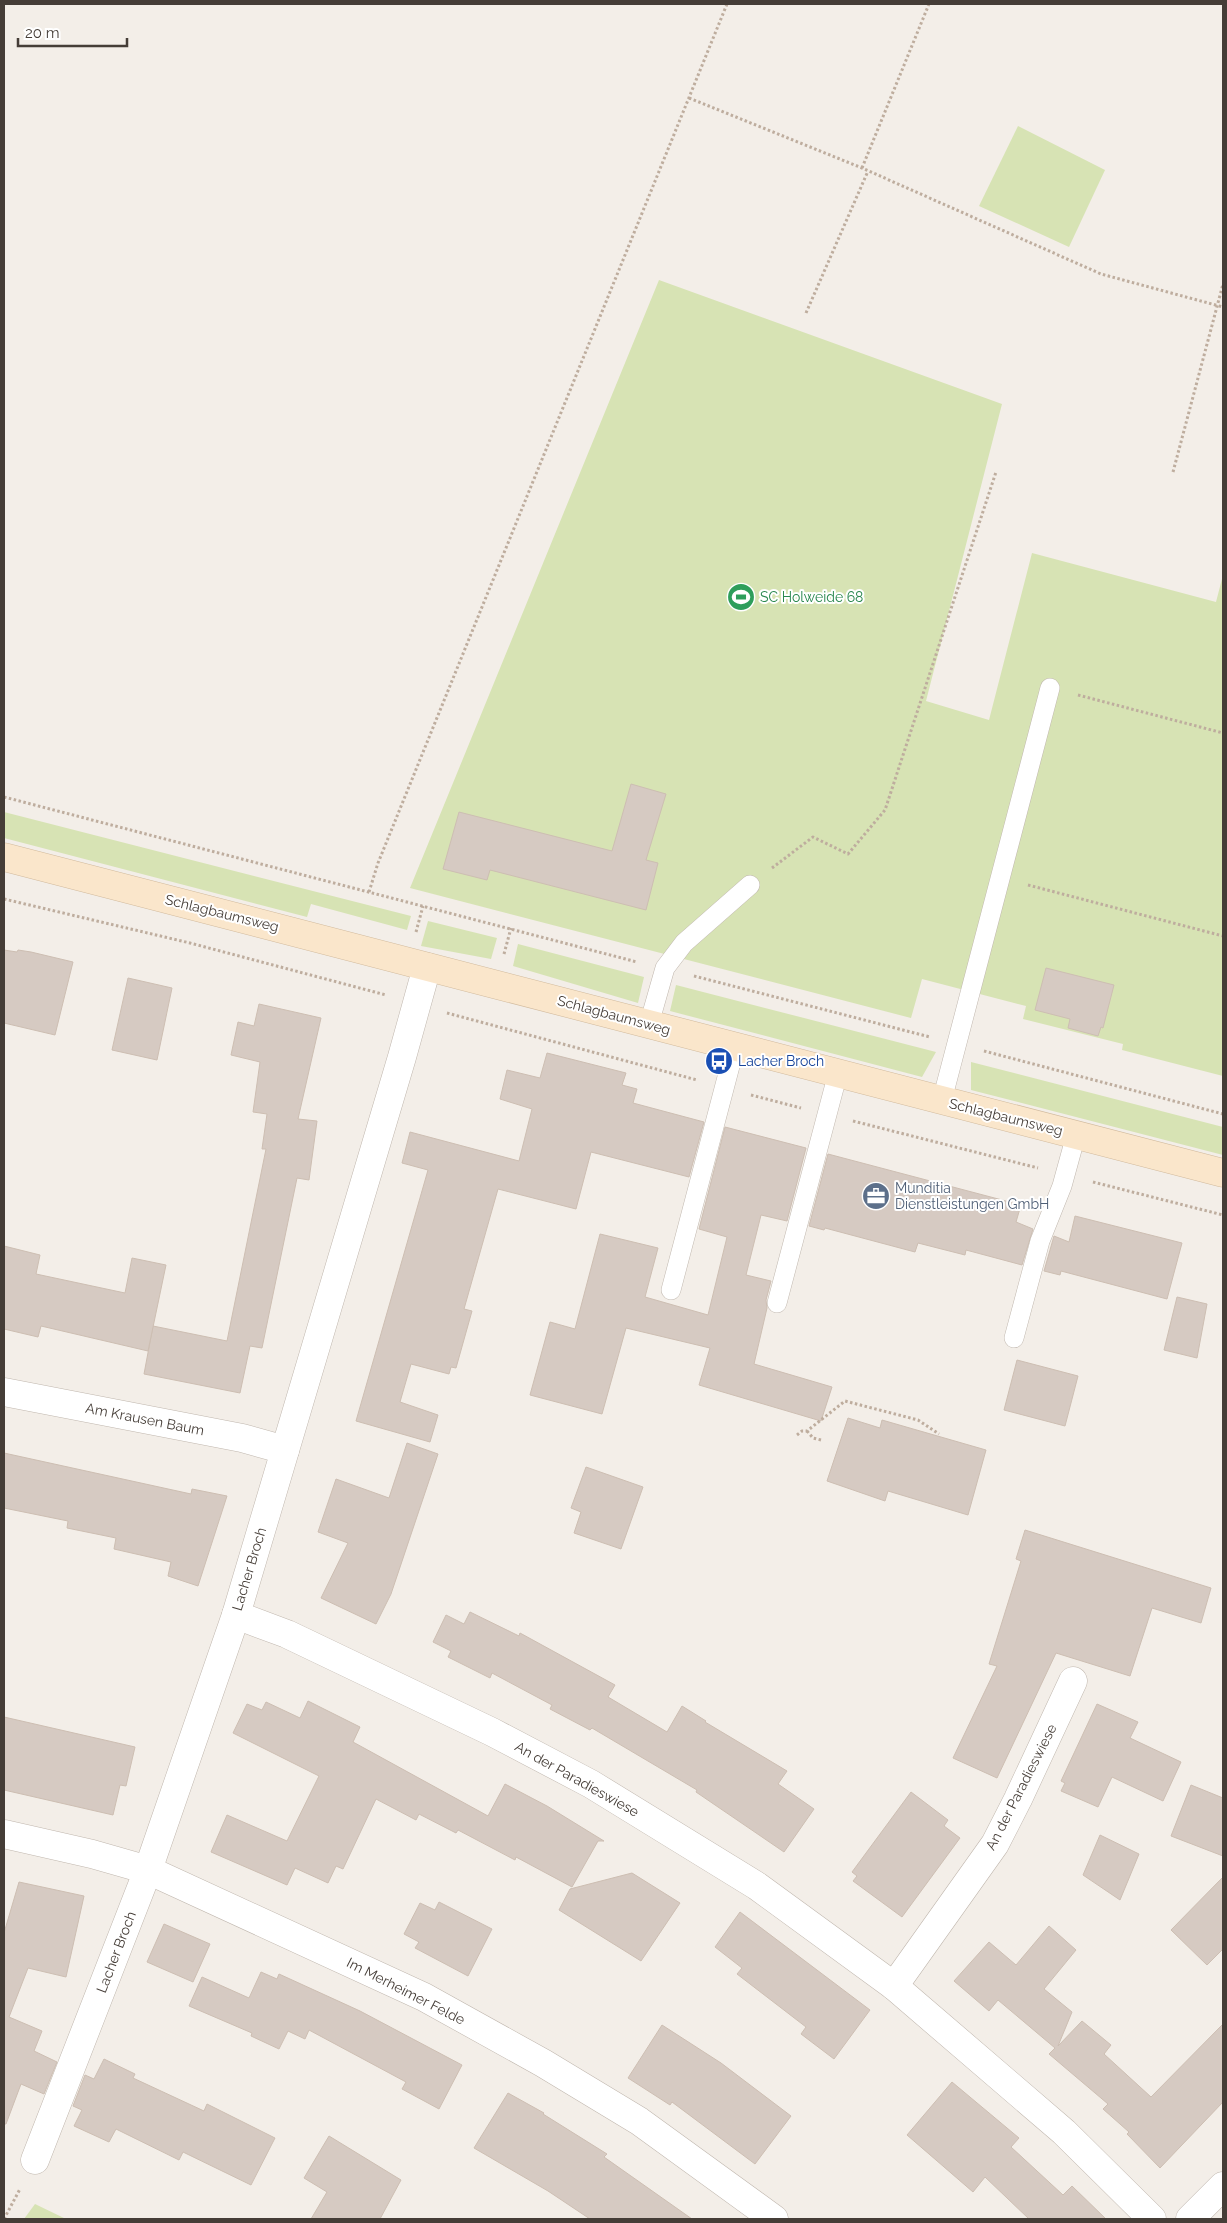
<svg xmlns="http://www.w3.org/2000/svg" width="1227" height="2223" font-family="Raleway,sans-serif">
<style>
.green{fill:#d7e3b4}
.building{fill:#d6cac2;stroke:#cdbeb2}
.lines{fill:none;stroke-linecap:round;stroke-linejoin:round}
.service-casing{stroke:#c0b7ae;stroke-width:20}
.minor-casing{stroke:#c0b7ae;stroke-width:29}
.secondary-casing{stroke:#d1ba9d;stroke-width:29}
.path{stroke:#bead9e;stroke-width:3;stroke-dasharray:2.5 2.5;stroke-linecap:butt}
.service{stroke:#fff;stroke-width:19}
.minor{stroke:#fff;stroke-width:28}
.secondary{stroke:#fae6cb;stroke-width:28}
.labels{text-anchor:middle;stroke-width:4;stroke-linejoin:round;paint-order:stroke}
.leisure-label{font-size:14px;fill:#27864d;stroke:#fff;text-anchor:start}
.street-label{font-size:14px;fill:#453d37;stroke:#fff}
.transit-label{font-size:14px;fill:#164399;stroke:#fff;text-anchor:start}
.service-label{font-size:14px;fill:#4e5e75;stroke:#fff;text-anchor:start}
</style>
<rect width="100%" height="100%" fill="#f3eee8"/>
<!-- green -->
<g class="green">
<path d="M 1018,126 L 1105,170 L 1069,247 L 979,206 Z"/>
<path d="M 659,280 L 1002,404 L 926,701 L 989,720 L 1032,553 L 1216,602 L 1223,575 L 1223,1076 L 1122,1050 L 1123,1044 L 1023,1019 L 1026,1006 L 922,979 L 911,1018 L 410,888 Z"/>
<path d="M 4,812 L 411,916 L 407,930 L 311,904 L 307,917 L 4,838 Z"/>
<path d="M 428,921 L 497,938 L 491,959 L 421,946 Z"/>
<path d="M 518,944 L 644,977 L 638,1003 L 513,966 Z"/>
<path d="M 676,985 L 936,1052 L 922,1077 L 670,1011 Z"/>
<path d="M 971,1062 L 1223,1127 L 1223,1155 L 971,1090 Z"/>
<path d="M 35,2204 L 66,2219 L 24,2219 Z"/>
</g>
<!-- building -->
<g class="building">
<path d="M 631,784 L 666,794 L 646,860 L 658,863 L 646,910 L 490,870 L 487,880 L 443,869 L 459,812 L 612,851 Z"/>
<path d="M 4,950 L 17,952 L 18,950 L 31,952 L 73,962 L 55,1035 L 4,1023 Z"/>
<path d="M 1046,968 L 1114,985 L 1103,1028 L 1101,1027 L 1098,1036 L 1068,1028 L 1070,1019 L 1035,1010 Z"/>
<path d="M 128,978 L 172,988 L 157,1060 L 112,1050 Z"/>
<path d="M 259,1004 L 321,1018 L 298,1119 L 317,1121 L 309,1180 L 297,1178 L 262,1348 L 250,1346 L 240,1393 L 144,1374 L 153,1326 L 227,1341 L 266,1149 L 262,1149 L 267,1114 L 253,1112 L 260,1062 L 231,1055 L 238,1022 L 254,1026 Z"/>
<path d="M 547,1053 L 626,1073 L 622,1085 L 637,1089 L 633,1103 L 704,1122 L 689,1177 L 591,1152 L 576,1209 L 498,1189 L 464,1309 L 472,1311 L 456,1368 L 451,1367 L 449,1374 L 411,1364 L 400,1402 L 438,1415 L 430,1442 L 356,1421 L 428,1170 L 402,1163 L 410,1132 L 519,1161 L 532,1109 L 500,1099 L 507,1070 L 540,1078 Z"/>
<path d="M 725,1127 L 806,1148 L 787,1221 L 761,1215 L 746,1275 L 771,1281 L 766,1300 L 767,1308 L 754,1364 L 832,1387 L 821,1421 L 699,1385 L 710,1348 L 626,1328 L 602,1414 L 530,1395 L 550,1322 L 575,1329 L 600,1234 L 658,1248 L 645,1297 L 708,1315 L 727,1237 L 699,1229 Z"/>
<path d="M 828,1154 L 1021,1205 L 1016,1222 L 1033,1229 L 1022,1265 L 966,1250 L 965,1255 L 918,1243 L 915,1252 L 825,1228 L 824,1230 L 809,1226 Z"/>
<path d="M 1075,1216 L 1182,1243 L 1167,1299 L 1061,1271 L 1060,1275 L 1044,1271 L 1054,1236 L 1069,1242 Z"/>
<path d="M 4,1246 L 40,1255 L 36,1274 L 125,1293 L 132,1258 L 166,1265 L 148,1351 L 41,1326 L 38,1337 L 4,1329 Z"/>
<path d="M 1177,1297 L 1207,1304 L 1197,1358 L 1164,1350 Z"/>
<path d="M 1017,1360 L 1078,1376 L 1065,1426 L 1004,1410 Z"/>
<path d="M 848,1418 L 880,1428 L 882,1420 L 986,1450 L 968,1515 L 888,1491 L 885,1501 L 827,1481 Z"/>
<path d="M 407,1443 L 438,1454 L 391,1594 L 376,1624 L 321,1598 L 348,1543 L 318,1532 L 336,1479 L 389,1498 Z"/>
<path d="M 4,1453 L 191,1494 L 192,1489 L 227,1496 L 198,1586 L 168,1576 L 171,1562 L 114,1549 L 116,1538 L 67,1528 L 68,1521 L 4,1508 Z"/>
<path d="M 586,1467 L 643,1487 L 621,1549 L 574,1533 L 581,1512 L 571,1508 Z"/>
<path d="M 1025,1530 L 1211,1588 L 1201,1623 L 1152,1608 L 1130,1676 L 1056,1653 L 997,1778 L 953,1758 L 997,1666 L 989,1664 L 1021,1561 L 1016,1559 Z"/>
<path d="M 470,1612 L 519,1636 L 520,1633 L 615,1685 L 608,1697 L 667,1732 L 682,1706 L 706,1721 L 705,1722 L 787,1771 L 778,1784 L 814,1809 L 784,1852 L 696,1792 L 697,1790 L 592,1728 L 590,1730 L 550,1709 L 552,1705 L 492,1673 L 490,1678 L 448,1657 L 451,1651 L 433,1642 L 446,1615 L 464,1624 Z"/>
<path d="M 308,1701 L 360,1727 L 353,1742 L 488,1816 L 505,1784 L 547,1806 L 604,1841 L 598,1841 L 572,1887 L 516,1857 L 515,1860 L 458,1830 L 456,1833 L 419,1814 L 416,1820 L 376,1799 L 343,1869 L 336,1866 L 328,1883 L 295,1868 L 287,1885 L 211,1852 L 227,1815 L 287,1841 L 319,1776 L 233,1733 L 247,1704 L 262,1710 L 266,1702 L 300,1718 Z"/>
<path d="M 1097,1704 L 1138,1722 L 1130,1738 L 1181,1762 L 1163,1801 L 1112,1777 L 1098,1807 L 1061,1791 L 1065,1783 L 1061,1781 Z"/>
<path d="M 4,1717 L 135,1747 L 126,1786 L 120,1785 L 113,1815 L 4,1790 Z"/>
<path d="M 1191,1785 L 1223,1798 L 1223,1856 L 1171,1836 Z"/>
<path d="M 911,1792 L 948,1820 L 944,1826 L 960,1838 L 902,1917 L 853,1881 L 857,1876 L 852,1872 Z"/>
<path d="M 1100,1835 L 1139,1854 L 1120,1900 L 1083,1875 Z"/>
<path d="M 632,1873 L 680,1903 L 641,1961 L 559,1910 L 570,1889 Z"/>
<path d="M 1223,1877 L 1223,1949 L 1207,1965 L 1171,1930 Z"/>
<path d="M 19,1882 L 84,1896 L 66,1977 L 28,1968 L 9,2017 L 42,2031 L 34,2051 L 57,2062 L 44,2094 L 21,2084 L 6,2124 L 4,2124 L 4,1933 Z"/>
<path d="M 439,1902 L 492,1929 L 468,1976 L 415,1948 L 419,1942 L 404,1934 L 420,1903 L 435,1910 Z"/>
<path d="M 740,1912 L 870,2010 L 834,2059 L 801,2034 L 806,2027 L 737,1974 L 742,1968 L 715,1947 Z"/>
<path d="M 164,1924 L 210,1944 L 193,1982 L 147,1962 Z"/>
<path d="M 1049,1926 L 1076,1950 L 1044,1989 L 1072,2012 L 1058,2046 L 1082,2021 L 1111,2045 L 1104,2054 L 1151,2097 L 1223,2024 L 1223,2102 L 1160,2168 L 1127,2134 L 1129,2132 L 1103,2109 L 1108,2104 L 1049,2054 L 1055,2048 L 998,2000 L 989,2011 L 954,1981 L 989,1942 L 1016,1965 Z"/>
<path d="M 261,1972 L 277,1979 L 279,1974 L 360,2011 L 462,2065 L 439,2109 L 402,2089 L 406,2082 L 309,2030 L 305,2039 L 288,2031 L 279,2049 L 251,2036 L 252,2033 L 189,2006 L 202,1977 L 249,1998 Z"/>
<path d="M 662,2025 L 721,2063 L 791,2116 L 755,2164 L 672,2102 L 670,2105 L 628,2078 Z"/>
<path d="M 104,2059 L 135,2074 L 133,2078 L 204,2111 L 207,2104 L 275,2138 L 251,2185 L 183,2152 L 179,2160 L 116,2129 L 109,2142 L 74,2126 L 82,2110 L 73,2106 L 85,2075 L 94,2079 Z"/>
<path d="M 952,2082 L 1019,2138 L 1011,2147 L 1063,2195 L 1072,2186 L 1106,2219 L 1029,2219 L 985,2177 L 973,2192 L 907,2135 Z"/>
<path d="M 508,2093 L 544,2113 L 543,2114 L 607,2154 L 604,2157 L 692,2219 L 590,2219 L 548,2191 L 474,2148 Z"/>
<path d="M 329,2136 L 401,2180 L 380,2219 L 311,2219 L 327,2192 L 304,2178 Z"/>
</g>
<g class="lines">
<!-- service casing -->
<g class="service-casing">
<g id="service">
<path d="M 649,1024 L 665,968 L 684,943 L 750,885"/>
<path d="M 942,1100 L 1050,688"/>
<path d="M 671,1290 L 735,1047"/>
<path d="M 777,1303 L 838,1073"/>
<path d="M 1014,1338 L 1040,1241 L 1062,1186 L 1076,1135"/>
</g>
</g>
<!-- minor casing -->
<g class="minor-casing">
<g id="minor">
<path d="M 4,1392 L 242,1438 L 285,1450"/>
<path d="M 236,1615 L 287,1634 L 492,1732 L 591,1784 L 757,1886 L 894,1986 L 1064,2132 L 1152,2219"/>
<path d="M 4,1834 L 92,1854 L 148,1870 L 424,1997 L 543,2063 L 639,2121 L 774,2219"/>
<path d="M 894,1986 L 995,1844 L 1018,1799 L 1073,1681"/>
<path d="M 35,2160 L 148,1870 L 236,1615 L 402,1057 L 427,967"/>
<path d="M 1190,2219 L 1223,2186"/>
</g>
</g>
<!-- secondary casing -->
<g class="secondary-casing">
<path id="secondary" d="M 4,857 L 1223,1173"/>
</g>
<!-- path -->
<g class="path">
<path d="M 689,98 L 862,168 L 1101,274 L 1223,307"/>
<path d="M 862,168 L 929,4"/>
<path d="M 806,313 L 868,171"/>
<path d="M 1173,472 L 1223,284"/>
<path d="M 1078,695 L 1223,733"/>
<path d="M 4,797 L 637,962"/>
<path d="M 772,868 L 813,837 L 848,854 L 885,810 L 996,472"/>
<path d="M 1028,885 L 1223,936"/>
<path d="M 369,892 L 378,863 L 727,4"/>
<path d="M 4,899 L 190,943 L 386,995"/>
<path d="M 416,932 L 423,906"/>
<path d="M 504,954 L 511,928"/>
<path d="M 694,976 L 930,1037"/>
<path d="M 447,1013 L 697,1080"/>
<path d="M 984,1051 L 1223,1114"/>
<path d="M 751,1095 L 801,1108"/>
<path d="M 853,1121 L 1038,1168"/>
<path d="M 1093,1182 L 1223,1215"/>
<path d="M 807,1431 L 813,1438 L 821,1440"/>
<path d="M 797,1435 L 802,1431 L 807,1431 L 845,1401 L 918,1420 L 939,1434"/>
<path d="M 4,2219 L 20,2189"/>
</g>
<!-- service -->
<use href="#service" class="service"/>
<!-- minor -->
<use href="#minor" class="minor"/>
<!-- secondary -->
<use href="#secondary" class="secondary"/>
</g>
<!-- icons -->
<defs>
<g id="stadium-disc" transform="scale(1.4375)"><circle r="9.5" fill="#2e9e5b" stroke="#fff"/><path d="M0-5a6.5 5 0 1 0 0 10a6.5 5 0 1 0 0-10ZM-3.5-1.8h7v3.6h-7Z" fill="#fff"/></g>
<g id="bus-disc" transform="scale(1.4375)"><circle r="9.5" fill="#1a4fb4" stroke="#fff"/><path d="M-5-6H5V4H4V6H2V4H-2V6H-4V4H-5ZM-3.5-4V0h7V-4ZM-3.5 1.2v1.5H-2V1.2ZM2 1.2v1.5H3.5V1.2Z" fill="#fff"/></g>
<g id="office-disc" transform="scale(1.4375)"><circle r="9.5" fill="#5c6f8a" stroke="#fff"/><path d="M-6-3h4V-5.5h4V-3h4V5H-6ZM-1-4.5V-3h2v-1.5ZM-6 0V1H6V0Z" fill="#fff"/></g>
</defs>
<g fill-rule="evenodd">
<use href="#stadium-disc" x="741" y="597"/>
<use href="#bus-disc" x="719" y="1061"/>
<use href="#office-disc" x="876" y="1196"/>
</g>
<g class="labels">
<!-- leisure labels -->
<g class="leisure-label">
<text x="760" y="602">SC Holweide 68</text>
</g>
<!-- street labels -->
<g class="street-label">
<text transform="translate(222 913) rotate(14)" y="5">Schlagbaumsweg</text>
<text transform="translate(614 1015) rotate(15)" y="5">Schlagbaumsweg</text>
<text transform="translate(1006 1117) rotate(14)" y="5">Schlagbaumsweg</text>
<text transform="translate(145 1419) rotate(11)" y="5">Am Krausen Baum</text>
<text transform="translate(249 1569) rotate(-73)" y="5">Lacher Broch</text>
<text transform="translate(577 1779) rotate(29)" y="5">An der Paradieswiese</text>
<text transform="translate(1021 1787) rotate(-63)" y="5">An der Paradieswiese</text>
<text transform="translate(116 1952) rotate(-69)" y="5">Lacher Broch</text>
<text transform="translate(406 1991) rotate(27)" y="5">Im Merheimer Felde</text>
</g>
<!-- transit labels -->
<g class="transit-label">
<text x="738" y="1066">Lacher Broch</text>
</g>
<!-- service labels -->
<g class="service-label">
<text x="895" y="1193">Munditia<tspan x="895" dy="16">Dienstleistungen GmbH</tspan></text>
</g>
</g>
<!-- border -->
<rect width="1227" height="2223" fill="none" stroke="#453d37" stroke-width="10"/>
<!-- scale -->
<path d="M18 38v8h109v-8" fill="none" stroke="#453d37" stroke-width="2.5"/>
<text x="25" y="38" font-size="15" fill="#453d37" stroke="#ffffff" stroke-width="4" paint-order="stroke">20 m</text>
</svg>
